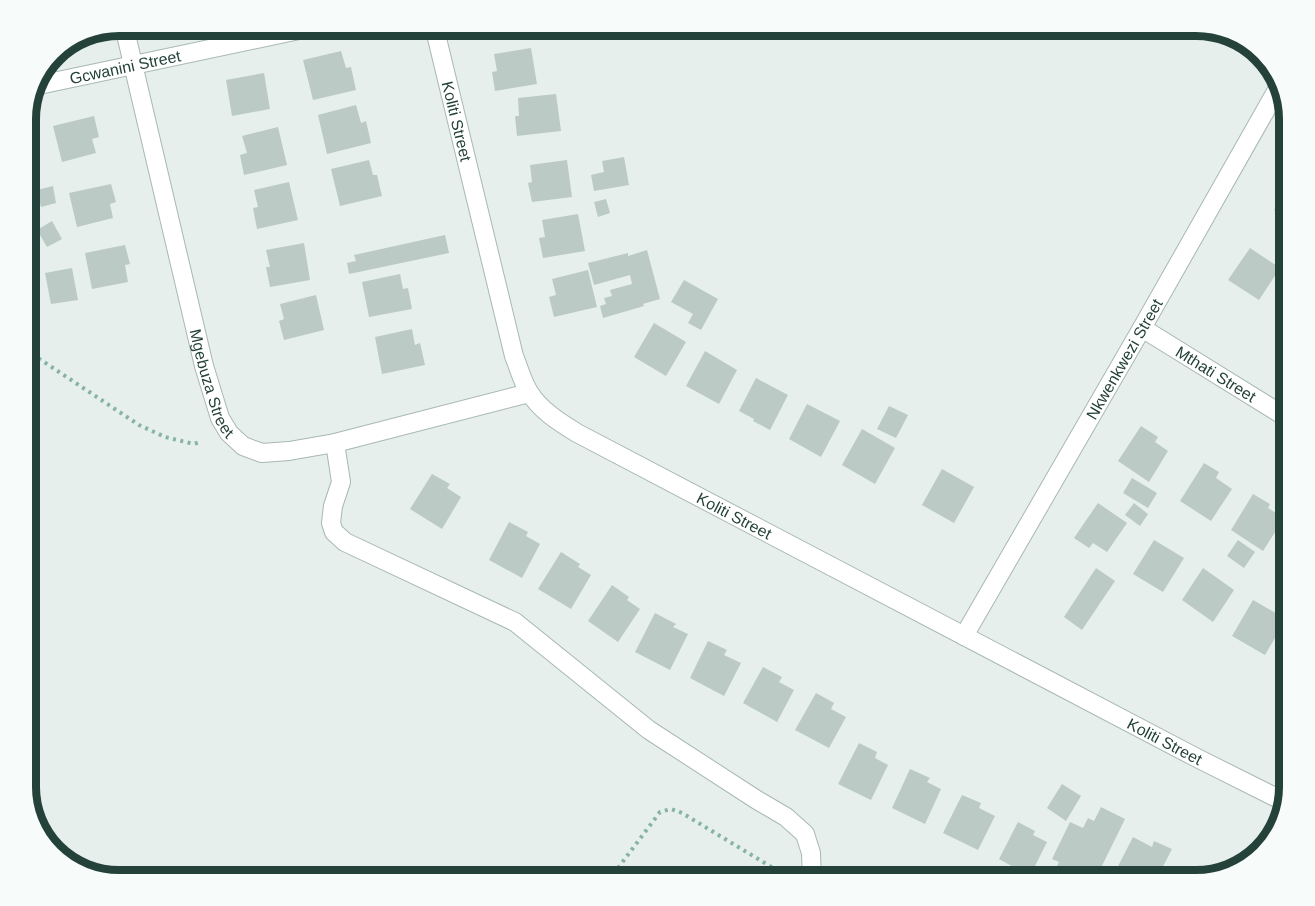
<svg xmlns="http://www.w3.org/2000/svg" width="1315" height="906" font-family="Arial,sans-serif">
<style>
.building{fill:#bbcac4}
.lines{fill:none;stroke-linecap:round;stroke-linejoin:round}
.minor-casing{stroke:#a8b8b2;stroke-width:20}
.path{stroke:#86b3a5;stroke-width:4;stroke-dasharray:3 4.5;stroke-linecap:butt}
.minor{stroke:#fff;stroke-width:18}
.labels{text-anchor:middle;stroke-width:6;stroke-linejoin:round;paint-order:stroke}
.street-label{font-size:16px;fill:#24423a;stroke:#f7fbf9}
.rim{fill:none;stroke:#24423a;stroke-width:8}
</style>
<rect width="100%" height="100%" fill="#e6efeb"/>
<!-- building -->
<g class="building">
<path d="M 531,48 L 537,84 L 495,91 L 492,72 L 497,71 L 494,54 Z"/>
<path d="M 341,51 L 346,68 L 351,67 L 356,90 L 313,100 L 303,60 Z"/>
<path d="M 264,73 L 270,109 L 232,116 L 226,80 Z"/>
<path d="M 556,94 L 561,131 L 517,136 L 515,116 L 519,116 L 518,98 Z"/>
<path d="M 356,105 L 361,123 L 366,121 L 371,143 L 327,154 L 318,115 Z"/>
<path d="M 94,116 L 99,137 L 92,139 L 96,153 L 62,162 L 53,126 Z"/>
<path d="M 278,127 L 287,165 L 244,175 L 240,155 L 247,153 L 242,136 Z"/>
<path d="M 624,157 L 629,185 L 594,191 L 591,175 L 604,172 L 602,161 Z"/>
<path d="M 369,160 L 373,175 L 377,175 L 382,196 L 340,206 L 331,169 Z"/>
<path d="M 567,160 L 572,197 L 532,202 L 528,183 L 532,182 L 530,165 Z"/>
<path d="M 289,182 L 298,220 L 257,229 L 253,208 L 258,207 L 254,190 Z"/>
<path d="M 111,184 L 116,202 L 110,204 L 113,218 L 77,227 L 69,193 Z"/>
<path d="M 53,186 L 56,203 L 41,207 L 37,190 Z"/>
<path d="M 1289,186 L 1289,220 L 1274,210 Z"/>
<path d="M 606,199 L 610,213 L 598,217 L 594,202 Z"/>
<path d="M 578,214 L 585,251 L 543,258 L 539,238 L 545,237 L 542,220 Z"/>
<path d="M 52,221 L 62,239 L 47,247 L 37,230 Z"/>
<path d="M 445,235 L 449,253 L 349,274 L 347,263 L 356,261 L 354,255 Z"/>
<path d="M 304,243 L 310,280 L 270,287 L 266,267 L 270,267 L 266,250 Z"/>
<path d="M 125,245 L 130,264 L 125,265 L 128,282 L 92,289 L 85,253 Z"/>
<path d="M 1250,248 L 1280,268 L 1259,300 L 1228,280 Z"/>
<path d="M 647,250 L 660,299 L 643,304 L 644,306 L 603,318 L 600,306 L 606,304 L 604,298 L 612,296 L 610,290 L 632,284 L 630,275 L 594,285 L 588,263 L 628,253 L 628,256 Z"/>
<path d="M 72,268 L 78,300 L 51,304 L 45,273 Z"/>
<path d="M 588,270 L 597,307 L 554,317 L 549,297 L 556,295 L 552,279 Z"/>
<path d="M 400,274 L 403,289 L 408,288 L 412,309 L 369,317 L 362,282 Z"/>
<path d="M 684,280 L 718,299 L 701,330 L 688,323 L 693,314 L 671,302 Z"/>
<path d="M 316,295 L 324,330 L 284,340 L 279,321 L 284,319 L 280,304 Z"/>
<path d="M 654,323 L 686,342 L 666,376 L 634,357 Z"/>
<path d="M 412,329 L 415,345 L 420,343 L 425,365 L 382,374 L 375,337 Z"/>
<path d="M 705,351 L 737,370 L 719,404 L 686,386 Z"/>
<path d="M 756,378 L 788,395 L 770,430 L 753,421 L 754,419 L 739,411 Z"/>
<path d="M 807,404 L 840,421 L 821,457 L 789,439 Z"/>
<path d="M 889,406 L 908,415 L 896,438 L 877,429 Z"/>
<path d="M 1141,426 L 1158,437 L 1155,442 L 1168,451 L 1149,482 L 1118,461 Z"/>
<path d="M 862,429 L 895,448 L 875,484 L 842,465 Z"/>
<path d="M 1204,463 L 1219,472 L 1216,478 L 1232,489 L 1211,521 L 1180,501 Z"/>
<path d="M 942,469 L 974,487 L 954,523 L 922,505 Z"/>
<path d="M 432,474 L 450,484 L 447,488 L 461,497 L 442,529 L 410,509 Z"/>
<path d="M 1132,478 L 1157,493 L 1148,508 L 1123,493 Z"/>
<path d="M 1253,494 L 1270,504 L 1268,508 L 1284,518 L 1263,551 L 1231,530 Z"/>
<path d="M 1098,503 L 1127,523 L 1107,552 L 1093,543 L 1089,548 L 1074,538 Z"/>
<path d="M 1134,503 L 1148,514 L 1140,526 L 1125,515 Z"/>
<path d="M 509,522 L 528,532 L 526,536 L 540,544 L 522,578 L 489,560 Z"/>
<path d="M 1154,540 L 1184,558 L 1163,592 L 1133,574 Z"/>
<path d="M 1238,540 L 1255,552 L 1244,568 L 1227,556 Z"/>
<path d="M 1289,547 L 1289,566 L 1281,561 Z"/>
<path d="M 561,552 L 580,564 L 578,567 L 591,575 L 571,609 L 538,589 Z"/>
<path d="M 1096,568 L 1115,581 L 1082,630 L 1064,617 Z"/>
<path d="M 1203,568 L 1234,590 L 1213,622 L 1182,600 Z"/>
<path d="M 612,585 L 629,597 L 627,600 L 640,609 L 618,642 L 588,621 Z"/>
<path d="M 1253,600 L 1286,619 L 1265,655 L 1232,636 Z"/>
<path d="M 655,613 L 676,624 L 673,627 L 688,634 L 670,670 L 635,652 Z"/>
<path d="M 708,641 L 727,650 L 724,655 L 741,663 L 724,696 L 690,678 Z"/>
<path d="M 1289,649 L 1289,669 L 1281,663 Z"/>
<path d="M 763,667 L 782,677 L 779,682 L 794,690 L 777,722 L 743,703 Z"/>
<path d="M 816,693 L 834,703 L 831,709 L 846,717 L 829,748 L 795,730 Z"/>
<path d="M 859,743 L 877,752 L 875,758 L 888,765 L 871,800 L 838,784 Z"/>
<path d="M 910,769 L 930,778 L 927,782 L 941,789 L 925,824 L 892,808 Z"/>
<path d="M 1062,784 L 1081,796 L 1066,821 L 1047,808 Z"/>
<path d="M 962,795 L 981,803 L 979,808 L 995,816 L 978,850 L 943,833 Z"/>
<path d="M 1101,807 L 1125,819 L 1095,880 L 1050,880 L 1059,862 L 1052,859 L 1070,822 L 1083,828 L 1088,818 L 1094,821 Z"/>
<path d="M 1018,822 L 1035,831 L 1033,835 L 1047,842 L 1030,876 L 999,859 Z"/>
<path d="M 1133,837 L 1152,847 L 1154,841 L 1172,849 L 1156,880 L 1111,880 Z"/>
</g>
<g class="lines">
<!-- minor casing -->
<g class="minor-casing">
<g id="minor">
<path id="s1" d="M 124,26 L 204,366 L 220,418 L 229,433 L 243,446 L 262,453 L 289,451 L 335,443 L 529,393"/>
<path id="s2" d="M 434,26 L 514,356 C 519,368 522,381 529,392 C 540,410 559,422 577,433 L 1197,758 L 1285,802"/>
<path id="s3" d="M 39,85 L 318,26"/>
<path id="s4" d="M 1142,328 L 1289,419"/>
<path d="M 335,443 L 341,482 L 333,506 L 331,523 L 334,532 L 345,542 L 515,622 L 649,730 L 757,800 L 786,817 L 805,834 L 811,853 L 812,880"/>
<path id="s5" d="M 964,636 L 1142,328 L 1281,83"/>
</g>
</g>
<!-- path -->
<g class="path">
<path d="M 26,350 L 139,425 L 165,437 L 194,444 L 200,442"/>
<path d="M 609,880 L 660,812 L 671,809 L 682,813 L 783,874"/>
</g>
<!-- minor -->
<use href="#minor" class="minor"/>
</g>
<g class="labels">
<!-- street labels -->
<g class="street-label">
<text dy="6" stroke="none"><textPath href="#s3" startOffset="88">Gcwanini Street</textPath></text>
<text dy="6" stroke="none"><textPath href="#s2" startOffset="98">Koliti Street</textPath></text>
<text dy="6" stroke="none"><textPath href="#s5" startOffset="320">Nkwenkwezi Street</textPath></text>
<text dy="6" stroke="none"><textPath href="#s4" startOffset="87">Mthati Street</textPath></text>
<text dy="6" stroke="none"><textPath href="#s1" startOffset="368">Mgebuza Street</textPath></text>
<text dy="6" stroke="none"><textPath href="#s2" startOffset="620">Koliti Street</textPath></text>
<text dy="6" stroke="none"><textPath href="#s2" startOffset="1106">Koliti Street</textPath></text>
</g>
</g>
<!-- crop -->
<path d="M0 0H1315V906H0ZM119 36H1196A83 83 0 0 1 1279 119V787A83 83 0 0 1 1196 870H119A83 83 0 0 1 36 787V119A83 83 0 0 1 119 36Z" fill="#f7fbf9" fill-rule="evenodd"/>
<path class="rim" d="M119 36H1196A83 83 0 0 1 1279 119V787A83 83 0 0 1 1196 870H119A83 83 0 0 1 36 787V119A83 83 0 0 1 119 36Z"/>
</svg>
